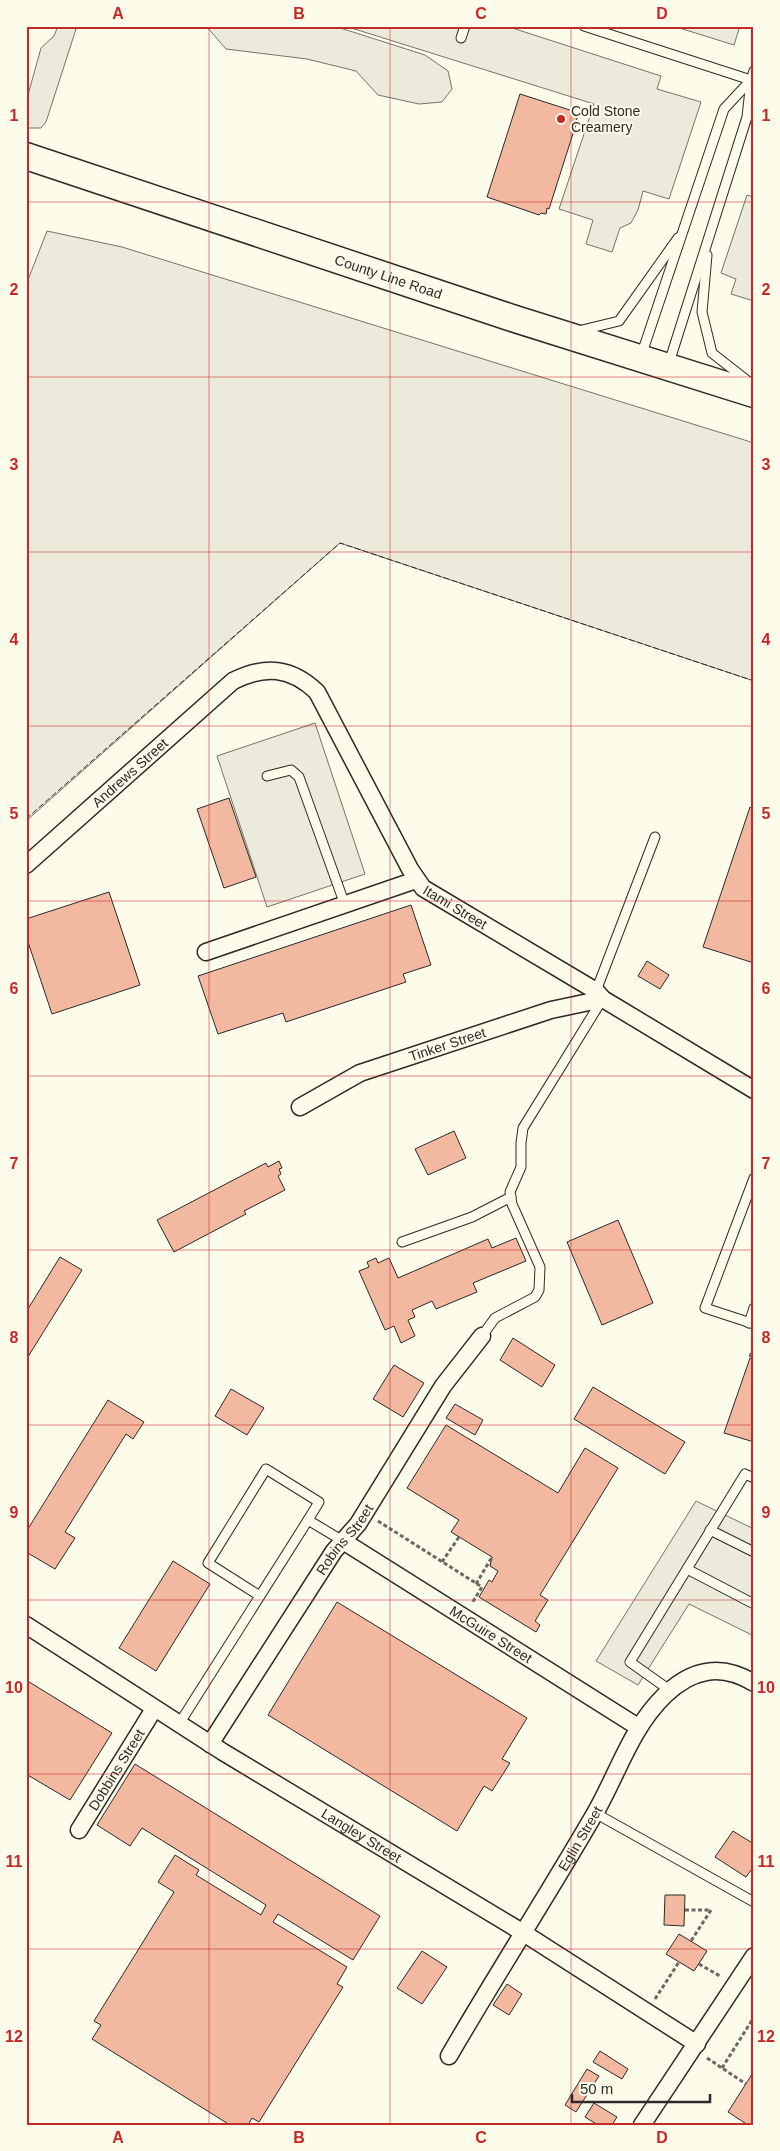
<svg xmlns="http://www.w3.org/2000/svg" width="780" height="2151" font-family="Arial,sans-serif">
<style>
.green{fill:#ecebdb;stroke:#74746e}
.parking{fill:#eceadb;stroke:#74746e}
.building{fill:#f2b8a0;stroke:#2b2b2b}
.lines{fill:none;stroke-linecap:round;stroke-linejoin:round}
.lane-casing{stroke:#2b2b2b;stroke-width:11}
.street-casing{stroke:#2b2b2b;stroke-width:19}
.primary-casing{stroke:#2b2b2b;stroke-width:29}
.path{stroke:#6a6964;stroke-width:3;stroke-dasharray:4 2.5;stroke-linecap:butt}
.lane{stroke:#fdfbea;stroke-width:9}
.street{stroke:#fdfbea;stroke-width:16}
.primary{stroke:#fdfbea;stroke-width:26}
.fence{stroke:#2b2b2b;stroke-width:1;stroke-dasharray:6 2.5;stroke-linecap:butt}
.grid{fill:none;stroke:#c62828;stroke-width:1;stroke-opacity:0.55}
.poi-dot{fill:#c62828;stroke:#fdfbea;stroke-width:2}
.labels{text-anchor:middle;stroke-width:4;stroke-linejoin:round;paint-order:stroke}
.poi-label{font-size:14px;fill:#2b2b2b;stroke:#fdfbea;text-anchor:start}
.street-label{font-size:14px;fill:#2b2b2b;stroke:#fdfbea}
.neatline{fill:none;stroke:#c62828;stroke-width:2}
.grid-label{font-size:16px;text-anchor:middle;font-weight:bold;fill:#c62828}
</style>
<rect width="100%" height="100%" fill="#fdfbea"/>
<!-- green -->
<g class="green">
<path d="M 58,26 L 77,26 L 46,122 L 41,128 L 29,128 L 26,126 L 26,102 L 41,48 L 54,36 Z"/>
<path d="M 206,26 L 334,26 L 425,55 L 448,71 L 452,89 L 442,102 L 419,104 L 378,95 L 356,71 L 307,59 L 226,49 Z"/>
<path d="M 47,231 L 122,247 L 754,443 L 754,681 L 340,543 L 26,821 L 26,285 Z"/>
</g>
<!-- parking -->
<g class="parking">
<path d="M 345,26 L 506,26 L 661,76 L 657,89 L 701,102 L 669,199 L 643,191 L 638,210 L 631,223 L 620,228 L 612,252 L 586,244 L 593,220 L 559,209 L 594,104 Z"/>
<path d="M 673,26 L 740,26 L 734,45 Z"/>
<path d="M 747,195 L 754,197 L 754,301 L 731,294 L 736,279 L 721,273 Z"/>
<path d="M 315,723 L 365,874 L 267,907 L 217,756 Z"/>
<path d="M 696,1501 L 754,1529 L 754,1636 L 689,1604 L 638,1685 L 596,1661 Z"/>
</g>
<!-- building -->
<g class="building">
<path d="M 520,94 L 573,111 L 572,114 L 578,116 L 576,121 L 577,121 L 549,209 L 547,208 L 546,214 L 541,213 L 539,215 L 487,197 Z"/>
<path d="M 229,798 L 256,877 L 224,888 L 197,809 Z"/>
<path d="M 750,807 L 754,809 L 754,963 L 703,947 Z"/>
<path d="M 109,892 L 140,985 L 52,1014 L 26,936 L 26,919 Z"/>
<path d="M 411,905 L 431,965 L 403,974 L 406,982 L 286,1022 L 283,1013 L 218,1034 L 198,976 Z"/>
<path d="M 647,961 L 669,975 L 660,989 L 638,976 Z"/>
<path d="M 454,1131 L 466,1158 L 428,1175 L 415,1149 Z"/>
<path d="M 279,1161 L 282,1168 L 279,1169 L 281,1174 L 278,1176 L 285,1190 L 244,1211 L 246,1214 L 174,1252 L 157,1220 L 266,1163 L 268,1167 Z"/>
<path d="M 618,1220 L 653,1303 L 602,1325 L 567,1242 Z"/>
<path d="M 516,1238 L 526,1261 L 473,1283 L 477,1292 L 436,1309 L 432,1301 L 412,1310 L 415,1317 L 408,1320 L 415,1336 L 401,1343 L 394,1326 L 385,1330 L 359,1271 L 369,1267 L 367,1262 L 376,1258 L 378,1263 L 389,1258 L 398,1278 L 488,1239 L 492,1248 Z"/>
<path d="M 60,1257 L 82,1270 L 26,1360 L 26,1312 Z"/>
<path d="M 513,1338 L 555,1365 L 542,1387 L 500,1360 Z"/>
<path d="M 750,1358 L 754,1360 L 754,1442 L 724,1433 Z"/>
<path d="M 394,1365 L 424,1383 L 403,1417 L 373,1399 Z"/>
<path d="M 593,1387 L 685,1442 L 665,1474 L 574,1419 Z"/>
<path d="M 231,1389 L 264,1408 L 247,1435 L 215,1416 Z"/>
<path d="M 108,1400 L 144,1422 L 133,1439 L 126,1434 L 65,1532 L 75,1538 L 55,1569 L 26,1552 L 26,1532 Z"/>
<path d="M 455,1404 L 483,1420 L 475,1435 L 446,1418 Z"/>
<path d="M 446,1425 L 558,1493 L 585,1448 L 618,1468 L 540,1595 L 548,1600 L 535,1621 L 540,1625 L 536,1632 L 479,1597 L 489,1580 L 492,1582 L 498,1571 L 490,1566 L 492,1557 L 451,1532 L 459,1520 L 407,1488 Z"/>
<path d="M 173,1561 L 210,1584 L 156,1671 L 119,1648 Z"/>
<path d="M 337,1602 L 527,1718 L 502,1759 L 510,1763 L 492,1791 L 484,1786 L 457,1831 L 268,1715 Z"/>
<path d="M 26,1680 L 112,1733 L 70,1800 L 26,1774 Z"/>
<path d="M 135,1764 L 380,1916 L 353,1960 L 278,1914 L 273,1922 L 347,1967 L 337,1984 L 343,1987 L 259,2122 L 252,2118 L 248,2125 L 230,2125 L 92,2039 L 101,2025 L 94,2021 L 174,1892 L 158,1882 L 175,1855 L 199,1870 L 196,1875 L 261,1915 L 266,1905 L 142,1828 L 130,1846 L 97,1825 Z"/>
<path d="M 733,1831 L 754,1844 L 754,1866 L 746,1877 L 715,1857 Z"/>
<path d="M 665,1895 L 685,1895 L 684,1926 L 664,1925 Z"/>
<path d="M 679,1934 L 707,1951 L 694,1971 L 666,1954 Z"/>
<path d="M 422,1951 L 447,1967 L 422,2004 L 397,1988 Z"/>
<path d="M 507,1984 L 522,1994 L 509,2015 L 493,2005 Z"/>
<path d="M 600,2051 L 628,2069 L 622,2079 L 593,2062 Z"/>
<path d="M 587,2069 L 599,2076 L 576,2112 L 565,2105 Z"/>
<path d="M 754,2071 L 754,2125 L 748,2125 L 728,2112 Z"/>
<path d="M 594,2103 L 617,2117 L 612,2125 L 598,2125 L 585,2117 Z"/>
</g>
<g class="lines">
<!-- lane casing -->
<g class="lane-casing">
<g id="lane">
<path d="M 584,26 L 754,81"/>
<path d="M 461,38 L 465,26"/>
<path d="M 707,255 L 702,312 L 712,353 L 749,382"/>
<path d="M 578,331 L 619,321 L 678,238"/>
<path d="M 641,356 L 724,109 L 750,81"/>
<path d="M 668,366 L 747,117 L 751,80 L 754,71"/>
<path d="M 267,776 L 291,770 L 299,777 L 345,905"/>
<path d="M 596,991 L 655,837"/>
<path d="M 754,1178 L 705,1308 L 754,1324"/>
<path d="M 402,1242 L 472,1217 L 511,1197"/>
<path d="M 749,1323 L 754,1308"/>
<path d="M 482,1336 L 495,1318 L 535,1297 L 539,1290 L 540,1267 L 512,1204 L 510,1192 L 521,1167 L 521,1143 L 523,1128 L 602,1000"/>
<path d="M 308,1520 L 343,1541"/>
<path d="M 710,1530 L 754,1552"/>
<path d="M 687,1569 L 754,1604"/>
<path d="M 671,1691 L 630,1662 L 745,1474 L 754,1478"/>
<path d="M 179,1724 L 308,1520 L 319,1502 L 266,1469 L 208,1563 L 260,1596"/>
<path d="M 595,1813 L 754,1902"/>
</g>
</g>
<!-- street casing -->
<g class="street-casing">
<g id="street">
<path id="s1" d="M 26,865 L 233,681 C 265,665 291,667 317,692 L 410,869 L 423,888 L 596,991 L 603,999 L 754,1090"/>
<path d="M 206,952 L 416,880"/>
<path id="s2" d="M 300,1107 L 360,1073 L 551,1010 L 603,999"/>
<path id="s3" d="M 343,1541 L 638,1727"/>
<path id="s4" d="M 26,1625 L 223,1752 L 522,1932 L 697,2044"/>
<path id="s5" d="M 210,1744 L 334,1551 L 358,1524 L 443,1386 L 482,1336"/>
<path id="s6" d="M 79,1830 L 154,1709"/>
<path id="s7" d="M 449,2056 C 496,1975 547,1896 594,1815 C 618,1774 630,1729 665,1695 C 692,1669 721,1663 754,1683"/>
<path d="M 642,2125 L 754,1956"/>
</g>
</g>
<!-- primary casing -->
<g class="primary-casing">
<g id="primary">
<path id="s8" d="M 26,156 L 512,318 L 754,394"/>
</g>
</g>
<!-- path -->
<g class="path">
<path d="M 750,1357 L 754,1346"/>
<path d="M 378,1521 L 482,1587 L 472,1603"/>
<path d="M 442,1562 L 459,1537"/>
<path d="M 476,1584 L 492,1557"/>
<path d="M 685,1910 L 711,1910 L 691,1941"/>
<path d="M 699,1964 L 720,1976"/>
<path d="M 655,1999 L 679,1962"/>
<path d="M 707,2058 L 746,2084"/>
<path d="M 722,2068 L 754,2017"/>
</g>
<!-- lane -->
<use href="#lane" class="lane"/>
<!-- street -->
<use href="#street" class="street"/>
<!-- primary -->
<use href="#primary" class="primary"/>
<!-- fence -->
<path class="fence" d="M 26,819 L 340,543 L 754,681"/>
</g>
<!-- grid -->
<path class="grid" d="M 209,26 L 209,2125M 390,26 L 390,2125M 571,26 L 571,2125M 26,202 L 754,202M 26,377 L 754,377M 26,552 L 754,552M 26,726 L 754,726M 26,901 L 754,901M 26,1076 L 754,1076M 26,1250 L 754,1250M 26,1425 L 754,1425M 26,1600 L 754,1600M 26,1774 L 754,1774M 26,1949 L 754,1949"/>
<!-- markers -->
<circle class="poi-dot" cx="561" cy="119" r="5"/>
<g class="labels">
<!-- poi labels -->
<g class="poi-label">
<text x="571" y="116">Cold Stone<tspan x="571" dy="16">Creamery</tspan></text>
</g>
<!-- street labels -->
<g class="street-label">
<text dy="5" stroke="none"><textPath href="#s8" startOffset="382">County Line Road</textPath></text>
<text dy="5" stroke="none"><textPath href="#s1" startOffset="139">Andrews Street</textPath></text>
<text dy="5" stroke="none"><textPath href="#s1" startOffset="629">Itami Street</textPath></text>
<text dy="5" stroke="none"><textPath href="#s2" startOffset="161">Tinker Street</textPath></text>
<text dy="5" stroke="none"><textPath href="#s5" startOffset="245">Robins Street</textPath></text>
<text dy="5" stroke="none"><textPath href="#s3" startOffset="175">McGuire Street</textPath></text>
<text dy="5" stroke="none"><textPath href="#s6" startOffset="71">Dobbins Street</textPath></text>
<text dy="5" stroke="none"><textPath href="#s4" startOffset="396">Langley Street</textPath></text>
<text dy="5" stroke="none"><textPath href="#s7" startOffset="254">Eglin Street</textPath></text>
</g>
</g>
<!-- border -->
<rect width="780" height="2151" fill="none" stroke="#fdfbea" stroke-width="55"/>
<!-- scale -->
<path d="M572 2094v8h138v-8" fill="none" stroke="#2b2b2b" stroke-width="2.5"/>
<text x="580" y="2094" font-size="15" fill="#2b2b2b" stroke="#fdfbea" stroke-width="4" paint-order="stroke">50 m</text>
<rect x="28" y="28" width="724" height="2096" class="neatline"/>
<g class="grid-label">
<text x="118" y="19">A</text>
<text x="299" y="19">B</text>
<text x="481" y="19">C</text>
<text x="662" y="19">D</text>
<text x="14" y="121">1</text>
<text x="766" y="121">1</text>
<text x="14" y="295">2</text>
<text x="766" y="295">2</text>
<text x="14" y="470">3</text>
<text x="766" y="470">3</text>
<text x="14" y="645">4</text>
<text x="766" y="645">4</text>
<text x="14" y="819">5</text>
<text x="766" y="819">5</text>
<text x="14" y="994">6</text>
<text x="766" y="994">6</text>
<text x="14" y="1169">7</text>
<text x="766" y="1169">7</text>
<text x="14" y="1343">8</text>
<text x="766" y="1343">8</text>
<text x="14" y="1518">9</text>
<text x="766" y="1518">9</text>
<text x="14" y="1693">10</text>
<text x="766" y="1693">10</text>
<text x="14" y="1867">11</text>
<text x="766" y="1867">11</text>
<text x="14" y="2042">12</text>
<text x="766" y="2042">12</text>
<text x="118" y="2143">A</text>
<text x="299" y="2143">B</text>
<text x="481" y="2143">C</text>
<text x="662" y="2143">D</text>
</g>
</svg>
